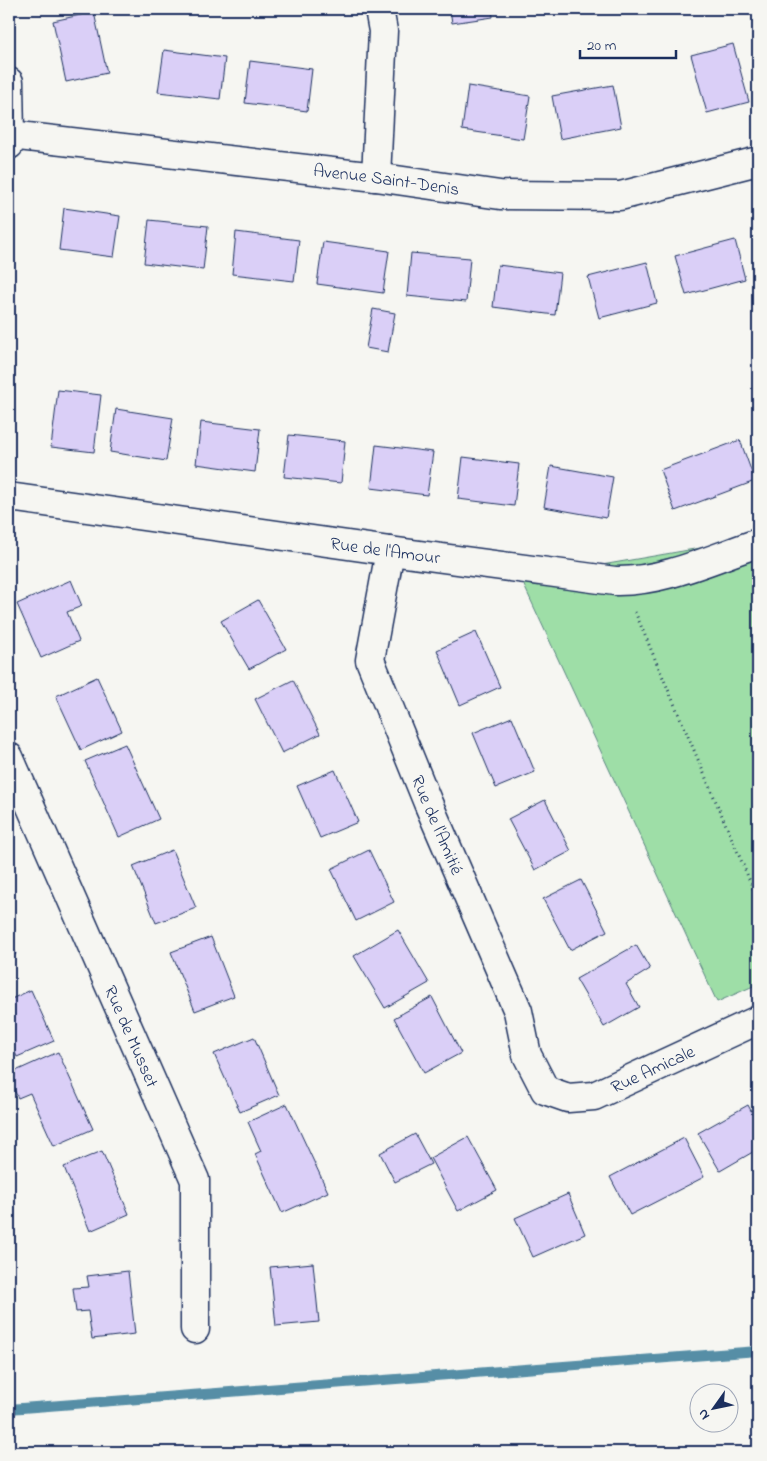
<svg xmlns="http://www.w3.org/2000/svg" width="767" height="1461" font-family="'Indie Flower',sans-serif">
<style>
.green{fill:#9edea7;stroke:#5c8682}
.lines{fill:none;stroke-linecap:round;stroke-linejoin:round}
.stream{stroke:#568ea6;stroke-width:10}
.building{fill:#dacff7;stroke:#1b2f5e}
.minor-casing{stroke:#1b2f5e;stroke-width:31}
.path{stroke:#1b2f5e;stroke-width:3;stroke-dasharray:1 4;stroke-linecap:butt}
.minor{stroke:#f6f6f2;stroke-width:28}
.labels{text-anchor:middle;stroke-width:5;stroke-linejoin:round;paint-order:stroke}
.street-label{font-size:18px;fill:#1b2f5e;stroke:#f6f6f2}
</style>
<rect width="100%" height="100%" fill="#f6f6f2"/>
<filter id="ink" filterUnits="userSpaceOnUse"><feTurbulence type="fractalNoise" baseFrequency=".02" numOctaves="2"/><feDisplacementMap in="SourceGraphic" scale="10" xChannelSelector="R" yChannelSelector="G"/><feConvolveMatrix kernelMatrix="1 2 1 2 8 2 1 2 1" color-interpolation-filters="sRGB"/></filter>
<g filter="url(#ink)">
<!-- green -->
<path class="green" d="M 758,538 L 758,984 L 717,1002 L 521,579 Z"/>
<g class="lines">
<!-- stream -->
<path class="stream" d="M 9,1409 L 758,1351"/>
</g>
<!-- building -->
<g class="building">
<path d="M 450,9 L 492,9 L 493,17 L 452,23 Z"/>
<path d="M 94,12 L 107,73 L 66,82 L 53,21 Z"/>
<path d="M 733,44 L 749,102 L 707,113 L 691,55 Z"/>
<path d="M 164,50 L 225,58 L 220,99 L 158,92 Z"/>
<path d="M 250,61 L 312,69 L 307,111 L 245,103 Z"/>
<path d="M 613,85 L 621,127 L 560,139 L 552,96 Z"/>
<path d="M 468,86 L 530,96 L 523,139 L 462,130 Z"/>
<path d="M 64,208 L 120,216 L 114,257 L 59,250 Z"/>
<path d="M 149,220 L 208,226 L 203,270 L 144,263 Z"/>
<path d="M 236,232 L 299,240 L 294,281 L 232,274 Z"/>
<path d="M 735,240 L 745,279 L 686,295 L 675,256 Z"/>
<path d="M 323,242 L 389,251 L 383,293 L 317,284 Z"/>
<path d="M 411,253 L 470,258 L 466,302 L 407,296 Z"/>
<path d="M 647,262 L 657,303 L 599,318 L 588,277 Z"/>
<path d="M 498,265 L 560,273 L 555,315 L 493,307 Z"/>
<path d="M 373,309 L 395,313 L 388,352 L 366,348 Z"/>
<path d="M 58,390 L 101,395 L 94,452 L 51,447 Z"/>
<path d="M 116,409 L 173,418 L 166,461 L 110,452 Z"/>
<path d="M 201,422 L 260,429 L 255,472 L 196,464 Z"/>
<path d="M 289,435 L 345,441 L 341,483 L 284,477 Z"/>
<path d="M 740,440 L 755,481 L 675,511 L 660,470 Z"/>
<path d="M 376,445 L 433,452 L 427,495 L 371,488 Z"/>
<path d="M 463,457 L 519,464 L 514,506 L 458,499 Z"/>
<path d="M 551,466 L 613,477 L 606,518 L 544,507 Z"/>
<path d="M 71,580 L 82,606 L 67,612 L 79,641 L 41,658 L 17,604 Z"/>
<path d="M 258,600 L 286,649 L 249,669 L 221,621 Z"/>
<path d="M 476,632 L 500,687 L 460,705 L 437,650 Z"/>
<path d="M 97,677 L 122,731 L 81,750 L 56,696 Z"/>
<path d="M 293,680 L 320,734 L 282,753 L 255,699 Z"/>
<path d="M 512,717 L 535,772 L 496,788 L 473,733 Z"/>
<path d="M 125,744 L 159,819 L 119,837 L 85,761 Z"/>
<path d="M 335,770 L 358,822 L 320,838 L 297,786 Z"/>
<path d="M 545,800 L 571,851 L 535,870 L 508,819 Z"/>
<path d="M 172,850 L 196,908 L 156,923 L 133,866 Z"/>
<path d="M 369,850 L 394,902 L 356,921 L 331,869 Z"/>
<path d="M 581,880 L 607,931 L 570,950 L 543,899 Z"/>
<path d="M 398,930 L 429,983 L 385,1008 L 354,956 Z"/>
<path d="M 9,937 L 16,954 L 9,958 Z"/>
<path d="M 211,937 L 234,996 L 195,1011 L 171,952 Z"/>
<path d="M 636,945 L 650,969 L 626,984 L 639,1007 L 604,1027 L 576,979 Z"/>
<path d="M 31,990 L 54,1041 L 17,1057 L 9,1040 L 9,1000 Z"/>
<path d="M 432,997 L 461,1053 L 424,1073 L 394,1018 Z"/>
<path d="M 254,1037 L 279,1095 L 240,1112 L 214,1054 Z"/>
<path d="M 58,1052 L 93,1129 L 54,1146 L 30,1093 L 18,1098 L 9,1079 L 9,1074 Z"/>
<path d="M 287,1104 L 328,1192 L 282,1213 L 255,1154 L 261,1151 L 248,1122 Z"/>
<path d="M 748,1105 L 758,1124 L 758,1149 L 720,1171 L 698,1133 Z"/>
<path d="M 415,1134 L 431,1164 L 395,1182 L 380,1153 Z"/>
<path d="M 468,1137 L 497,1190 L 458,1211 L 430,1158 Z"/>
<path d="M 684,1138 L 704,1177 L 630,1215 L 610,1177 Z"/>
<path d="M 102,1151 L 129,1214 L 90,1231 L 64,1167 Z"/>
<path d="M 568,1194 L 585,1234 L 533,1257 L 515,1218 Z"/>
<path d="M 313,1263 L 319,1322 L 276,1326 L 270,1267 Z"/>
<path d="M 128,1271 L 135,1334 L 92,1339 L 88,1311 L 76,1312 L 73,1288 L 89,1287 L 87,1276 Z"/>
</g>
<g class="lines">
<!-- minor casing -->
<g class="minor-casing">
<g id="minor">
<path d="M 9,82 L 10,135 L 9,145"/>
<path id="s1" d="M 10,135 L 376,177 L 500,195 L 620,196 L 758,161"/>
<path d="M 376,177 L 383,31 L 379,9"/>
<path id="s2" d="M 9,497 L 390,551 L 615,581 C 664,582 713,558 758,543"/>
<path id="s3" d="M 390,551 L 370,660 L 428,803 L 518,1011 L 527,1055 L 545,1090 L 568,1098 L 594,1096 L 758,1020"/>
<path id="s4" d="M 9,757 L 195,1180 L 195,1329"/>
</g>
</g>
<!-- path -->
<path class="path" d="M 635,612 L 758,900"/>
<!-- minor -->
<use href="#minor" class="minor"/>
</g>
</g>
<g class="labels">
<!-- street labels -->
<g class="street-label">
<text dy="6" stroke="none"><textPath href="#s1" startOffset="379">Avenue Saint-Denis</textPath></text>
<text dy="6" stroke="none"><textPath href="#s2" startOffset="380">Rue de l'Amour</textPath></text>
<text dy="6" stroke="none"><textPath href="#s3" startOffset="289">Rue de l'Amitié</textPath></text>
<text dy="6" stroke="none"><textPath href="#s4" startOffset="305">Rue de Musset</textPath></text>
<text dy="6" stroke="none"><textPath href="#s3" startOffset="691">Rue Amicale</textPath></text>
</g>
</g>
<!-- margin -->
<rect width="767" height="1461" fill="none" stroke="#f6f6f2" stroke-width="30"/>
<rect x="15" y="15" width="737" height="1431" fill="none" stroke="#1b2f5e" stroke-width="2" filter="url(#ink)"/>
<!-- north arrow -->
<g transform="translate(714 1408) rotate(237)"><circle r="24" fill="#f6f6f2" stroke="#9ea6b7"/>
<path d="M0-4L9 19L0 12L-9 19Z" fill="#1b2f5e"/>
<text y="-8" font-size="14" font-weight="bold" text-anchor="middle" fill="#1b2f5e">N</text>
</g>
<!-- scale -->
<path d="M580 50v8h96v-8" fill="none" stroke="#1b2f5e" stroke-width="2.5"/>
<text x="587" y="50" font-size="15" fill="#1b2f5e" stroke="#f6f6f2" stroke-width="4" paint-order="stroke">20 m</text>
</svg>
